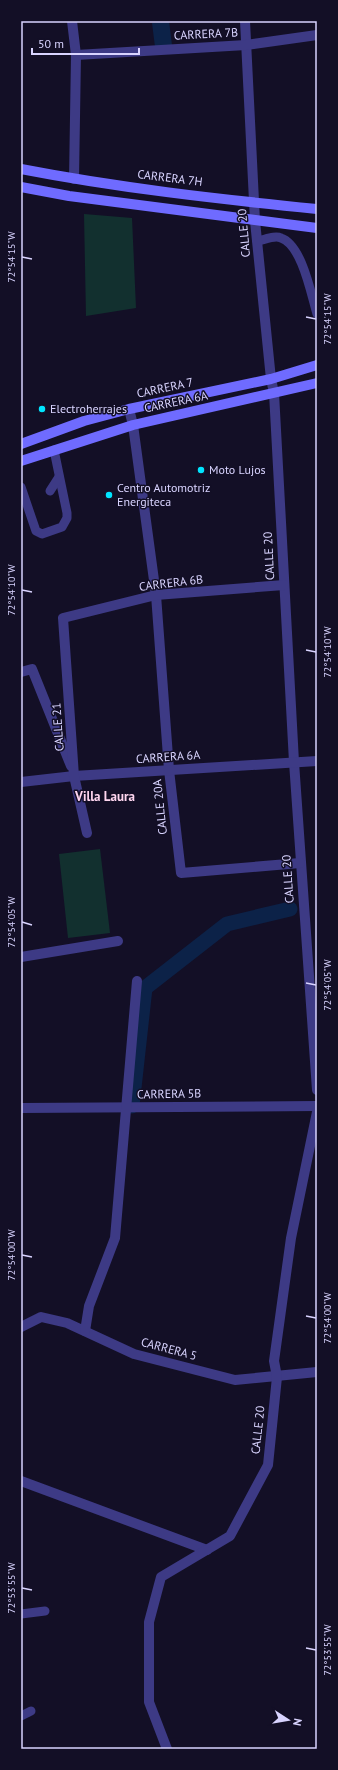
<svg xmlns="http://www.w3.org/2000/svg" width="338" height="1770" font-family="'PT Sans',sans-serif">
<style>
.green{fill:#12302f}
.water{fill:#0c2248}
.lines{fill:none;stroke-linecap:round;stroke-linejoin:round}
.canal{stroke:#0c2248;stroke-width:15}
.lane{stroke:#3d3a85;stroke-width:9}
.street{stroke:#3d3a85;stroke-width:10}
.secondary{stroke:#6f6bff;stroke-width:10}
.ticks{fill:none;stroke:#d9d4ff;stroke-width:1.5}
.poi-dot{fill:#00e5ff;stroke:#130f26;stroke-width:1.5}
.labels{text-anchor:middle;stroke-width:3;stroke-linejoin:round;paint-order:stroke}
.street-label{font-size:12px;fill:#d9d4ff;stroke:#130f26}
.poi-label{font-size:12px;fill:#d9d4ff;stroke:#130f26;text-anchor:start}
.neighbourhood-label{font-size:13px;font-weight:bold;fill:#ffd6f0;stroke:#130f26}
.neatline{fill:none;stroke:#d9d4ff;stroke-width:1.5}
.ticks-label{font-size:10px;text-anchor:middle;fill:#d9d4ff}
</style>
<rect width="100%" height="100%" fill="#130f26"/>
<!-- green -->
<g class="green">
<path d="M 84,214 L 132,218 L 136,308 L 86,316 Z"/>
<path d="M 100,849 L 110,933 L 68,938 L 59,854 Z"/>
</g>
<!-- water -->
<path class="water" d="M 169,21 L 172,45 L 155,47 L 152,23 Z"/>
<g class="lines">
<!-- canal -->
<path class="canal" d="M 132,1106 L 145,988 L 227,924 L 290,909"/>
<!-- lane -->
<g class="lane">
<path d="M 257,241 C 264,240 275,235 281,238 C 302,245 311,294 317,314"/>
<path d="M 21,487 L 36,531 L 42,534 L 62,527 L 67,518 L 67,513 L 54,450"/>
<path d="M 50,491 L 59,477"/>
<path d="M 21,1614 L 45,1611"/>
<path d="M 21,1716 L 31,1711"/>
</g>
<!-- street -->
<g class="street">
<path d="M 72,21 L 76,55 L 74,179"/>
<path d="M 245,21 L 255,221 L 271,379 L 274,393 L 294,762 L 317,1090"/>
<path d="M 76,55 L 246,45 L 317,35"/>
<path d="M 129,409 L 133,425 L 156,595 L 169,770 L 181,873 L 300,863"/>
<path d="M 21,672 L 32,669 L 71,766"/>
<path d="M 21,782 L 74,776 L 317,761"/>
<path d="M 87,833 L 74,776 L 63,618 L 156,595 L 284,585"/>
<path d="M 21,957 L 118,941"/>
<path d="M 21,1108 L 317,1106"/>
<path d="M 21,1327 L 41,1317 L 67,1323 L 134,1354 L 235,1380 L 317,1372"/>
<path d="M 85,1331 L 89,1306 L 115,1238 L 137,981"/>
<path d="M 21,1481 L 207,1550"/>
<path d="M 167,1749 L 149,1702 L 149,1622 L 161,1577 L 230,1536 L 268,1465 L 277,1377 L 274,1361 L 291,1238 L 317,1112"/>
</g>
<!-- secondary -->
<g class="secondary">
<path d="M 21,169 C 119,188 218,199 317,209"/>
<path d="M 21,187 L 69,196 L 317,228"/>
<path d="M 21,444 L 84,421 L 129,409 L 271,379 L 317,365"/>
<path d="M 21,461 L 133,425 L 317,383"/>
</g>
</g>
<!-- ticks -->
<path class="ticks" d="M 22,257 L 32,259M 306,317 L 316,319M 22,590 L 32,592M 306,650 L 316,652M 22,922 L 32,925M 306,983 L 316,985M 22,1255 L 32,1257M 306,1316 L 316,1318M 22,1588 L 32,1590M 306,1648 L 316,1650"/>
<!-- markers -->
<g class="poi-dot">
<circle cx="42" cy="409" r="4"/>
<circle cx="201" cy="470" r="4"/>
<circle cx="109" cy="495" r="4"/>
</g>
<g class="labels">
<!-- street labels -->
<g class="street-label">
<text transform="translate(206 34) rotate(-3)" y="4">CARRERA 7B</text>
<text transform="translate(170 178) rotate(7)" y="4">CARRERA 7H</text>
<text transform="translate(244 233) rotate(-95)" y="4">CALLE 20</text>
<text transform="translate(165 388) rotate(-12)" y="4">CARRERA 7</text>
<text transform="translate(176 402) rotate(-12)" y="4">CARRERA 6A</text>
<text transform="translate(269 556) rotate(-93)" y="4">CALLE 20</text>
<text transform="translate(171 583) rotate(-7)" y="4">CARRERA 6B</text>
<text transform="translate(58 727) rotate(-94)" y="4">CALLE 21</text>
<text transform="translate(168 757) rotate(-4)" y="4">CARRERA 6A</text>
<text transform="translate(160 807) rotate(-96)" y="4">CALLE 20A</text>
<text transform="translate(288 879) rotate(-94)" y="4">CALLE 20</text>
<text transform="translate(169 1094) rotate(-1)" y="4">CARRERA 5B</text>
<text transform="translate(169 1349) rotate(15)" y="4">CARRERA 5</text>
<text transform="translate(258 1430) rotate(-84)" y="4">CALLE 20</text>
</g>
<!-- poi labels -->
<g class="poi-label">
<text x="50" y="413">Electroherrajes</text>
<text x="209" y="474">Moto Lujos</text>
<text x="117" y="492">Centro Automotriz<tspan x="117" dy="14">Energiteca</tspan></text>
</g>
<!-- neighbourhood labels -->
<g class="neighbourhood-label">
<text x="105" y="801">Villa Laura</text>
</g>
</g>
<!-- border -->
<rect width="338" height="1770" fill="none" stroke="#130f26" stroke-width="44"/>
<!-- north arrow -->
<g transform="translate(288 1720) rotate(102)" stroke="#130f26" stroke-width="3" paint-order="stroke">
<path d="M0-3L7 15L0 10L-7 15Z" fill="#d9d4ff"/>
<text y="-6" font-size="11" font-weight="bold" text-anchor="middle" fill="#d9d4ff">N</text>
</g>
<!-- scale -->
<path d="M32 48v6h107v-6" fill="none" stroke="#d9d4ff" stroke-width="2"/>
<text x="38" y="48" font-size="12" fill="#d9d4ff" stroke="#130f26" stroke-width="3" paint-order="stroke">50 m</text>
<rect x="22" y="22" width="294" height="1726" class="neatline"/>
<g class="ticks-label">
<text transform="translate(11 257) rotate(-90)" y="4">72°54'15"W</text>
<text transform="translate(327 319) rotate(-90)" y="4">72°54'15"W</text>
<text transform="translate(11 590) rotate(-90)" y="4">72°54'10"W</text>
<text transform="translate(327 652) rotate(-90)" y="4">72°54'10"W</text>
<text transform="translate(11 922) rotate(-90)" y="4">72°54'05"W</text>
<text transform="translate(327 985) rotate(-90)" y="4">72°54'05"W</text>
<text transform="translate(11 1255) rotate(-90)" y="4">72°54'00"W</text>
<text transform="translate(327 1318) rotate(-90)" y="4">72°54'00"W</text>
<text transform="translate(11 1588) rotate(-90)" y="4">72°53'55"W</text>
<text transform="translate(327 1650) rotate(-90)" y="4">72°53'55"W</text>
</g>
</svg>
